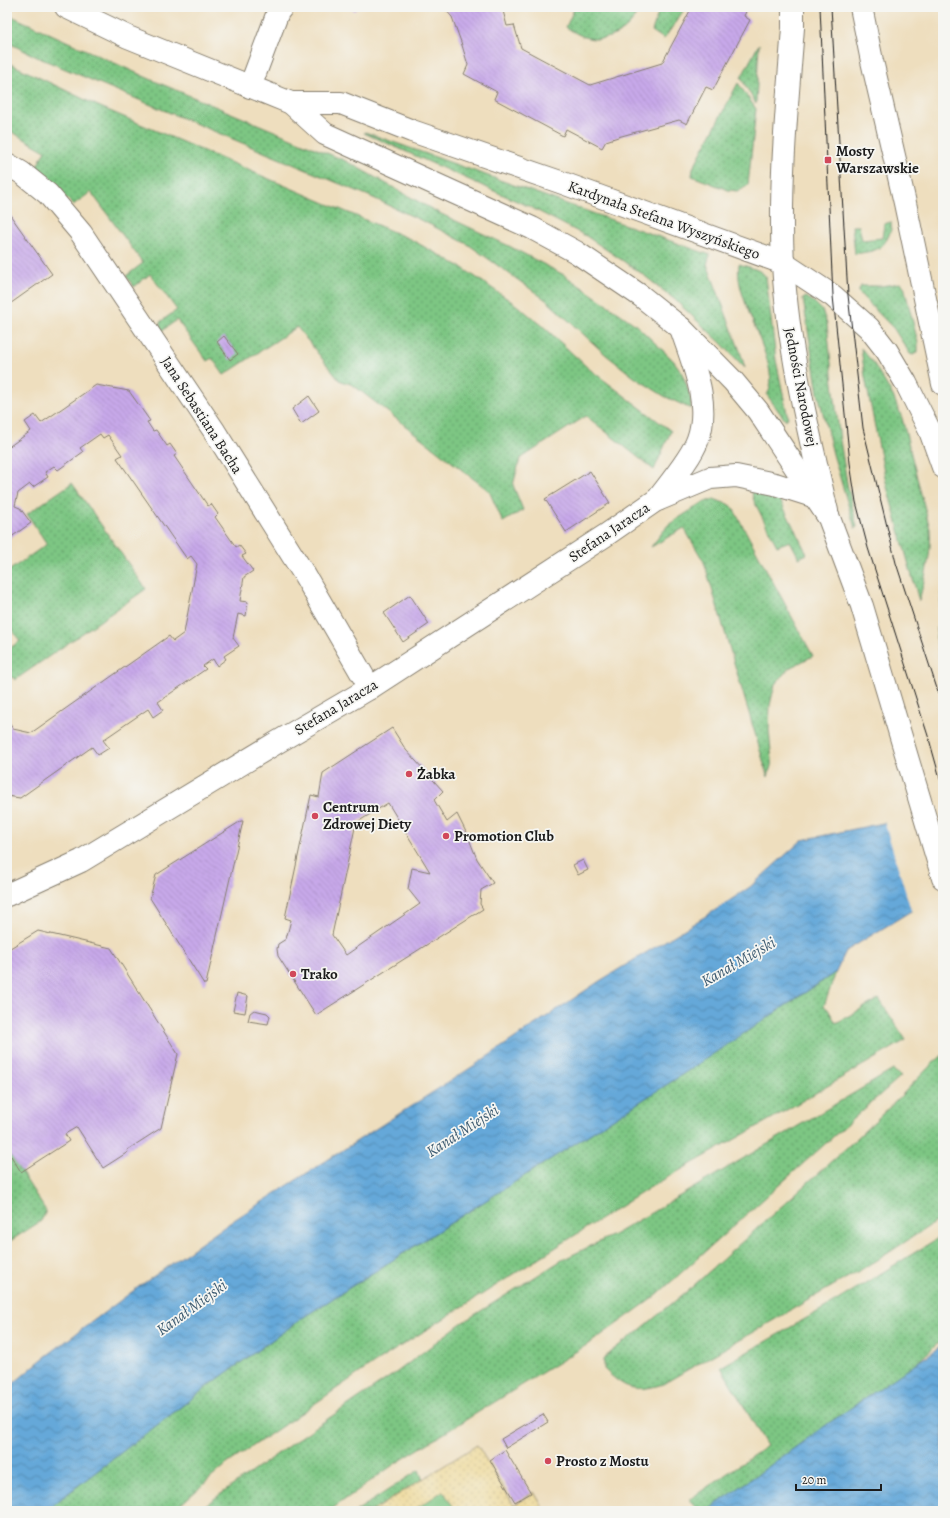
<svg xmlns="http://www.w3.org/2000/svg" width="950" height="1518" font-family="Alegreya,serif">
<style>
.grass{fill:url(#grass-dots);stroke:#4c7150}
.sand{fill:url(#sand-dots);stroke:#857b5d}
.pitch{fill:#7dc683;stroke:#4c7150}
.water{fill:url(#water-waves);stroke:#40627a}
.pier{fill:#eedebe}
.building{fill:url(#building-back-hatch);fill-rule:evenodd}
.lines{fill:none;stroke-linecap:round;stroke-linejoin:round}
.minor-casing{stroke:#857d6d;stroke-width:24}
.major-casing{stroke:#857d6d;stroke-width:24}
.minor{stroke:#fff;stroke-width:22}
.major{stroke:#fff;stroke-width:22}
.tram{stroke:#1c1c1c;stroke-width:1}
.poi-dot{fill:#d1495b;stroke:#f6f6f2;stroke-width:1.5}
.labels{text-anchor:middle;stroke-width:3.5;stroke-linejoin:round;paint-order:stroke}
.poi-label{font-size:15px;font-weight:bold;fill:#1c1c1c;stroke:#f6f6f2;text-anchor:start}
.street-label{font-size:15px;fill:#1c1c1c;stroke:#f6f6f2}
.water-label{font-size:16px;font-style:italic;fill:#3d5b71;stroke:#f6f6f2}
</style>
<defs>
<pattern id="grass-dots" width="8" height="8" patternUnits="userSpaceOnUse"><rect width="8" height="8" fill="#7dc683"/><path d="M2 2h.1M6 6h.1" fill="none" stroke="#66a06a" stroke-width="1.8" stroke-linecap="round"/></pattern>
<pattern id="sand-dots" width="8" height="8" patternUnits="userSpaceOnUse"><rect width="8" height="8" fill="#eeda9e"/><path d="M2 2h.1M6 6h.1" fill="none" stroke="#ccba88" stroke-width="1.8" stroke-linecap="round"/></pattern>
<pattern id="water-waves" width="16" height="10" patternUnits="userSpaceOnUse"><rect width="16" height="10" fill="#65a8d9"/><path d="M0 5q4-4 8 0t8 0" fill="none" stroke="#5288af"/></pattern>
<pattern id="building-back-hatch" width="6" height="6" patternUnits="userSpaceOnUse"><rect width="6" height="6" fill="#c7a8e9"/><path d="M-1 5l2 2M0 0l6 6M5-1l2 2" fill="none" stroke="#aa90c7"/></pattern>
</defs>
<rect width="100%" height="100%" fill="#f6f6f2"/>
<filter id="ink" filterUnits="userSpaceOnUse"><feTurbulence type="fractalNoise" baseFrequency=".025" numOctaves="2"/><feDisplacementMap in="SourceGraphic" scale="8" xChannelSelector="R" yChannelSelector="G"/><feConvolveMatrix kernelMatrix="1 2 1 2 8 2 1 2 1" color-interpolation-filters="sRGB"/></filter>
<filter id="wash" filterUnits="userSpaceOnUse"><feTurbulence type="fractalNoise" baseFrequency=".012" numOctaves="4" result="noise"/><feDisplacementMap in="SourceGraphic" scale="16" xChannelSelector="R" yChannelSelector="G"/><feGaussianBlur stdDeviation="0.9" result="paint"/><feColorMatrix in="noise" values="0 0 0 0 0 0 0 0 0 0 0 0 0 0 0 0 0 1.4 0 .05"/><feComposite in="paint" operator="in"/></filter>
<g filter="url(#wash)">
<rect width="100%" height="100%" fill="#eedebe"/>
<!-- grass -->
<g class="grass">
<path d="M 575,7 L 638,7 C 635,27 614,39 596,39 C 585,39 575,33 566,27 Z"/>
<path d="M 660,7 L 686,7 L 664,39 L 652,31 Z"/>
<path d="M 7,14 L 152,80 L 346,161 L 437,212 L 509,246 L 564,275 L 602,301 L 636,325 L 673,360 L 681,371 L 687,386 L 691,400 L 691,409 L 664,396 L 634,377 L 605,354 L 546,300 L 469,245 L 431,225 L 369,196 L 89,79 L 37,57 L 7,42 Z"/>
<path d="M 759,44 L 756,104 L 741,78 Z"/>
<path d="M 7,62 L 98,106 L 410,239 L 461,267 L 515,304 L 543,326 L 588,368 L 671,431 L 654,470 L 586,416 L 520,459 L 513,485 L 523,510 L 503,522 L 489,491 L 353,385 L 339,380 L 297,327 L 224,375 L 212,358 L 207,361 L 177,320 L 160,332 L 160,322 L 177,310 L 150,274 L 134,287 L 126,276 L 143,263 L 91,192 L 73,205 L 36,168 L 45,151 L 7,129 Z"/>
<path d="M 738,83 L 756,109 L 748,185 L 737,191 L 728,190 L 692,176 L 693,168 Z"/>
<path d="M 365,132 L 710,255 L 707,264 L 740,351 L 745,368 L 720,342 L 674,299 L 641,273 L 586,236 L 530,207 L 364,133 Z"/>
<path d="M 891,222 C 892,227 891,230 889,235 C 882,252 871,251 855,254 L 852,226 L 859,226 L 862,240 L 882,238 L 884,224 Z"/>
<path d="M 739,264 C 748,267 761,269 766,277 L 776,360 L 788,418 L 785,420 L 767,395 C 785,369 732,299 739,264 Z"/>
<path d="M 900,283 L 904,286 L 918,343 L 918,352 L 913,355 L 910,354 L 894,329 L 858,292 L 861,286 L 881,286 Z"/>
<path d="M 806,297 L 814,302 L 822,310 L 827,324 L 833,383 L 840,440 L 847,483 L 857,527 L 855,528 L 833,454 L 818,393 L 803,299 Z"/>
<path d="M 861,348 L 874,364 L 893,396 L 902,418 L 930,529 C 932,553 925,577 919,601 L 887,487 L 865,377 Z"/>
<path d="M 72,483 L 146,589 L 15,680 L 12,677 L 7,680 L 7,650 L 20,641 L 7,623 L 7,572 L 47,544 L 27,514 Z"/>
<path d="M 751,489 L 771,495 L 780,500 L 807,554 L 799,558 L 790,541 L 777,546 L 754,501 Z"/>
<path d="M 714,499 L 732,506 L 813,656 L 789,668 L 775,684 L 770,705 L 769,730 L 772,762 L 768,777 L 704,562 L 684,528 L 651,547 L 668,525 L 702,503 Z"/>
<path d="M 942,593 L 943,661 L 940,662 L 936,637 Z"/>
<path d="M 836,972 L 824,1006 L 828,1009 L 836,1023 L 879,999 L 906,1040 L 778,1115 L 654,1185 L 374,1363 L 227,1464 L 173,1511 L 47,1511 L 58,1501 L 208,1386 L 304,1317 L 674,1080 Z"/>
<path d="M 943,1055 L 943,1217 L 876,1261 L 663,1384 C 635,1393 625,1389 604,1369 L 604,1360 L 609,1353 L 641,1329 L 692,1287 L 856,1139 L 896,1101 L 932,1064 Z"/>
<path d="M 893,1070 L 901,1076 L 653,1298 L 593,1341 L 393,1465 L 329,1511 L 197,1511 L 301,1437 L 397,1372 L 460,1324 L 562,1260 L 617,1233 Z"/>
<path d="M 11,1156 L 46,1211 L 41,1221 L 7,1243 L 7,1159 Z"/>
<path d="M 943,1235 L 943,1339 L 914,1365 L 829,1423 L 707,1511 L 697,1511 L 690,1499 L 767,1446 L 721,1367 L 833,1303 Z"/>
<path d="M 419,1470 L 423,1479 L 372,1511 L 356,1511 Z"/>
</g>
<!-- sand -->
<path class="sand" d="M 477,1445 L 514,1505 L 534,1492 L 545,1511 L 372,1511 Z"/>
<!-- pitch -->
<path class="pitch" d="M 443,1491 L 456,1511 L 413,1511 Z"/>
<!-- water -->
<g class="water">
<path d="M 888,822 L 935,916 L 911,911 L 846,951 L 836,972 L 674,1080 L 304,1317 L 208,1386 L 58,1501 L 47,1511 L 7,1511 L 7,1389 L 41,1360 L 137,1288 L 234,1220 L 475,1065 L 598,982 L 714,911 L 750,887 L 802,840 Z"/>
<path d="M 943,1345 L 943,1511 L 707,1511 L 829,1423 Z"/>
</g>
<!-- pier -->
<path class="pier" d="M 943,769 L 943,913 L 935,918 L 912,913 L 884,821 L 886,821 L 893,792 Z"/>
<g id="blocks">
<!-- building -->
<g class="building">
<path d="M 348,7 L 358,7 L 355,11 Z"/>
<path d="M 443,7 L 502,7 L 507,26 L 514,25 L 521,48 L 590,85 L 662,63 L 692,7 L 748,7 L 744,16 L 750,20 L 713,90 L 706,87 L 687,124 L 679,120 L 618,137 L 606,141 L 602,148 L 566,129 L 563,136 L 494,99 L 497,92 L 464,74 L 468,65 L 461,42 L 452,17 Z"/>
<path d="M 7,208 L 10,209 L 8,212 L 52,274 L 7,306 Z"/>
<path d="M 224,336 L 238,354 L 230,360 L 217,342 Z"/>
<path d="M 96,385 L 129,391 L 150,421 L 147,422 L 153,431 L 156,430 L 167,446 L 170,444 L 177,454 L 174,456 L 208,506 L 211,504 L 218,514 L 215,517 L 236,547 L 239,545 L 246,554 L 242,556 L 253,571 L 244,577 L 240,601 L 248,602 L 246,616 L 238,614 L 233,638 L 239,646 L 224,656 L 226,659 L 217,666 L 213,659 L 203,666 L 206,669 L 158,702 L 163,710 L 153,717 L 148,709 L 103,740 L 109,748 L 98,755 L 92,747 L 20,798 L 7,796 L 7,720 L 13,729 L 31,733 L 169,636 L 173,641 L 184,633 L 197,564 L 191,556 L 187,559 L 117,458 L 122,455 L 108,435 L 103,438 L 100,434 L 80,448 L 83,452 L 58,470 L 54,466 L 45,472 L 48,477 L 33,487 L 30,484 L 18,493 L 15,506 L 20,508 L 31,523 L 7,540 L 7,448 L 31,431 L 25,422 L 35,415 L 41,423 Z"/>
<path d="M 309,396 L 319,411 L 301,424 L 292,409 Z"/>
<path d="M 590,471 L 610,503 L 566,532 L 545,499 Z"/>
<path d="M 410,595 L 429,624 L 403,642 L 384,613 Z"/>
<path d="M 392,728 L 406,750 L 443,791 L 434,800 L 447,822 L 457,814 L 467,834 L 477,859 L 493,883 L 481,890 L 480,904 L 483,909 L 316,1015 L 278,956 L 277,949 L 278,944 L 286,939 L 291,920 L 285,918 L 311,795 L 319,797 L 323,773 ZM 388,803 L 430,872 L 412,868 L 408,889 L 420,904 L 346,955 L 332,935 L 356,823 Z"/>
<path d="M 241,821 L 243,821 L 206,984 L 204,984 L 150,898 L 156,875 Z"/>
<path d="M 583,860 L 588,870 L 578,875 L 573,865 Z"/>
<path d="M 38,931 L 111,948 L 178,1054 L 161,1128 L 127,1150 L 128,1152 L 103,1168 L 77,1127 L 65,1134 L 69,1141 L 21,1172 L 11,1156 L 7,1159 L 7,950 Z"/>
<path d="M 237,993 L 248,996 L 245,1013 L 233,1011 Z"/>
<path d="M 254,1010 L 267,1013 L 270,1016 L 268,1024 L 248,1021 L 250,1013 Z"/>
<path d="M 543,1414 L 548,1422 L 506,1448 L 501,1439 Z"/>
<path d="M 505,1450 L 531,1493 L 515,1502 L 490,1460 Z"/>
</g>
</g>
</g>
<g filter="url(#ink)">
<use href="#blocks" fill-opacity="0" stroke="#857d6d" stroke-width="1"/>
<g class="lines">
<!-- minor casing -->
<g class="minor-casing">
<g id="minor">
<path d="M 793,7 L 793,28 C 787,106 779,185 783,264 C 788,348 808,430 827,511"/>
<path d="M 861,7 L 872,61 L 905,203 L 943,384"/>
<path d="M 250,87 L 278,12 L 282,7"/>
<path d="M 7,164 L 22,173 L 48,194 L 81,233 L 215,432 L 304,574 L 370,688"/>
<path d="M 657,500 C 669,484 692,457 698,439 C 711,402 692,362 681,328"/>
<path d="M 7,895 L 81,861 L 276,743 L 370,688 L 606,535 L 655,501 L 710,478 L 736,476 L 775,484 L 816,497"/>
</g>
</g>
<!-- major casing -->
<g class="major-casing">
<g id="major">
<path d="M 66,7 L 128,37 L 291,103 L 325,134 L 532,228 L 576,252 L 641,296 L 681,328 L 733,381 L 758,411 L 829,518 L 862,606 L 943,878"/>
<path d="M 291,103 L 341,103 L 412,131 L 560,182 L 783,263 L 833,296 L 869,328 L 887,351 L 906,383 L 930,431 L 943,467"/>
</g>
</g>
<!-- minor -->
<use href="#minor" class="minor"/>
<!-- major -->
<use href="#major" class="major"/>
<!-- tram -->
<g class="tram">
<path d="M 820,7 L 833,296 L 850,463 L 856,502 L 868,548 L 929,739 L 943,789"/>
<path d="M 831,7 L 848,295 L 863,428 L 896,563 L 943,707"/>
</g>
</g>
</g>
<!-- markers -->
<g class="poi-dot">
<rect x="824" y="156" width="8" height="8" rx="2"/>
<circle cx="409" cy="774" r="4"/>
<circle cx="315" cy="816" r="4"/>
<circle cx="446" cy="836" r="4"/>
<circle cx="293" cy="974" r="4"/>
<circle cx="548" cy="1461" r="4"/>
</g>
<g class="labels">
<!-- poi labels -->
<g class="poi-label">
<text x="836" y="156">Mosty<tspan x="836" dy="17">Warszawskie</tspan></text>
<text x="417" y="779">Żabka</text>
<text x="323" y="812">Centrum<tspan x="323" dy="17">Zdrowej Diety</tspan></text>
<text x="454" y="841">Promotion Club</text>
<text x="301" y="979">Trako</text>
<text x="556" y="1466">Prosto z Mostu</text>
</g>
<!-- street labels -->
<g class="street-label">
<text transform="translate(664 220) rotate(20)" y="5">Kardynała Stefana Wyszyńskiego</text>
<text transform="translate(801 387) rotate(79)" y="5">Jedności Narodowej</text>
<text transform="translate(202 415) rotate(57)" y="5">Jana Sebastiana Bacha</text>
<text transform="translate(609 532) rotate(-34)" y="5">Stefana Jaracza</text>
<text transform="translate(336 707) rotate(-31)" y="5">Stefana Jaracza</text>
</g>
<!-- water labels -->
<g class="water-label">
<text transform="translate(738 961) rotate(-30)" y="6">Kanał Miejski</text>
<text transform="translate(462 1130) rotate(-33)" y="6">Kanał Miejski</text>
<text transform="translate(191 1307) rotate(-36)" y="6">Kanał Miejski</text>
</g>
</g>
<!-- margin -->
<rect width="950" height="1518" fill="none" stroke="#f6f6f2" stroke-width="24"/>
<!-- scale -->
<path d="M796 1484v6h85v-6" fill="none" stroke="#1c1c1c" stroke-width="2"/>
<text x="802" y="1484" font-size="12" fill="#1c1c1c" stroke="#f6f6f2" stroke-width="3" paint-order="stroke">20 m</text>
</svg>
